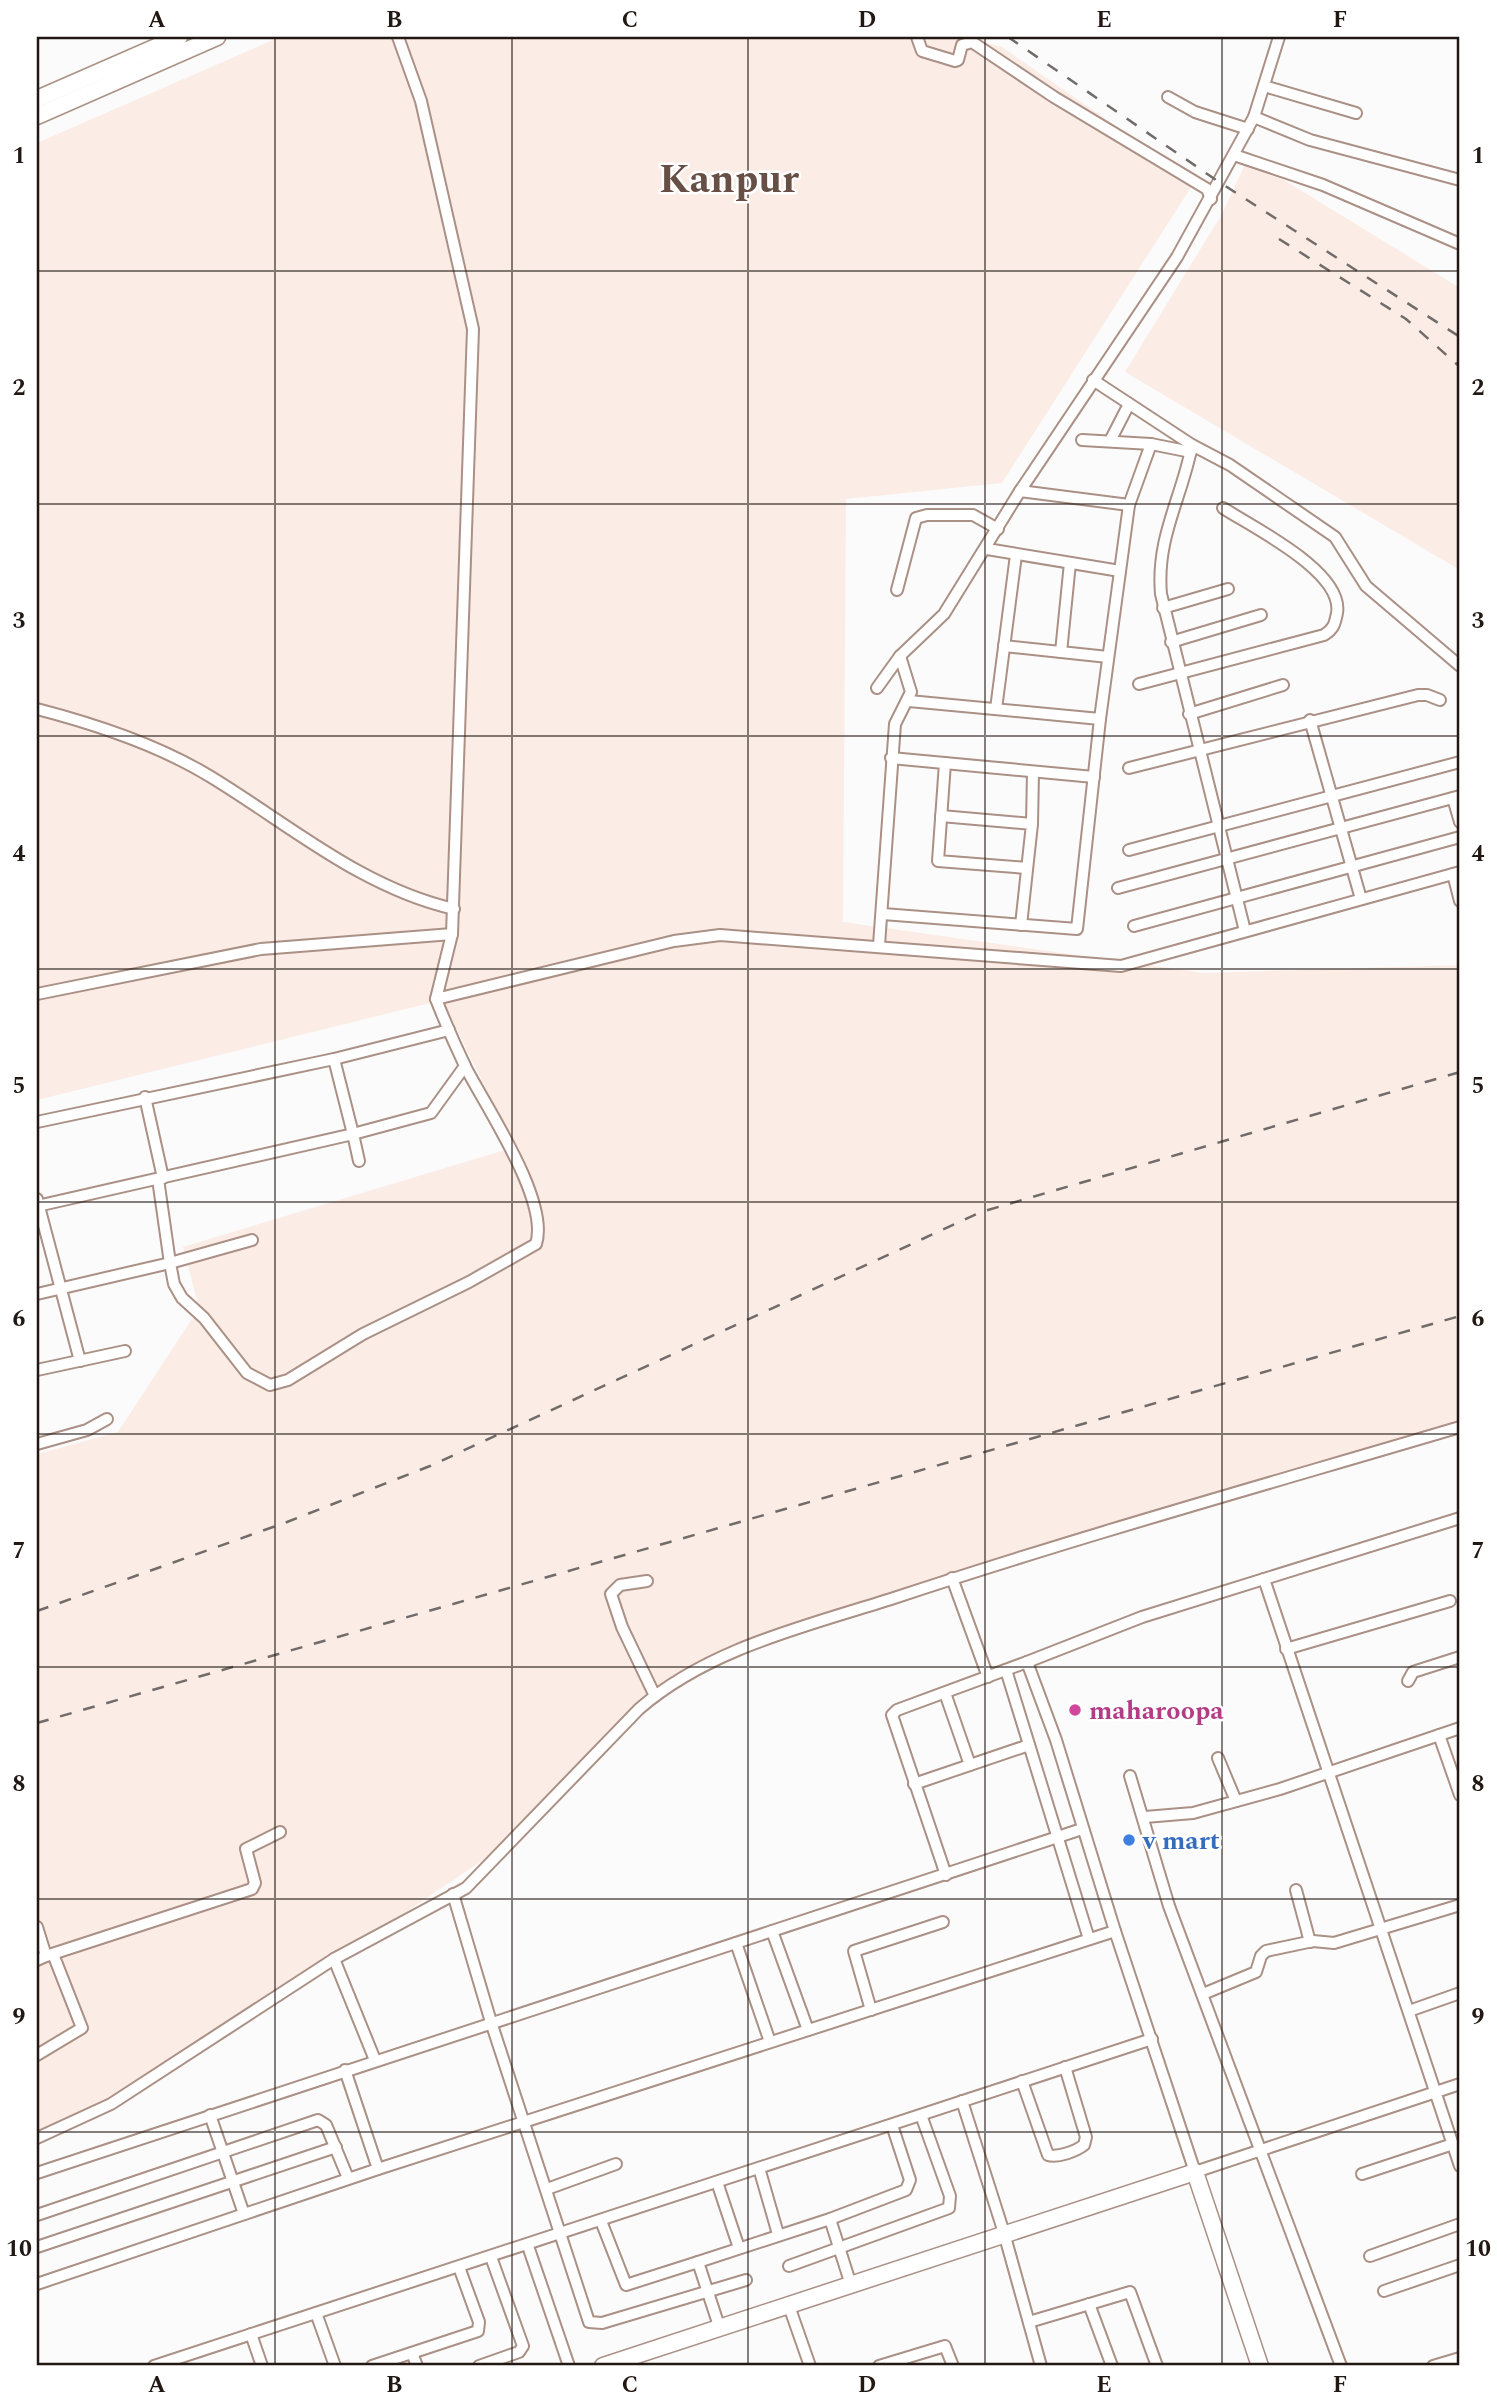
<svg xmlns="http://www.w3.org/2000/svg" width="1497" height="2403" font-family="Spectral,serif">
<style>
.built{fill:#fbece5}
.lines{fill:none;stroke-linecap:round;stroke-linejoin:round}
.street-casing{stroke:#aa9085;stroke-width:14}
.secondary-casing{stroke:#aa9085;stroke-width:19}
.street{stroke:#fff;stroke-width:10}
.secondary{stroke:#fff;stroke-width:16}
.rail{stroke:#716b69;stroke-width:2.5;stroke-dasharray:12 12;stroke-linecap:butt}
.grid{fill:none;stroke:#211713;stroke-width:2;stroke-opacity:0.55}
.hotel-dot{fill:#d1479c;stroke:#fff;stroke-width:2.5}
.shop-dot{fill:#3f7fe0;stroke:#fff;stroke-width:2.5}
.labels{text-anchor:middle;stroke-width:5;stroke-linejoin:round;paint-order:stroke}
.hotel-label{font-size:26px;font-weight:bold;fill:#b23c85;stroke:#fff;text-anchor:start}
.shop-label{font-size:26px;font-weight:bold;fill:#366cbe;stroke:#fff;text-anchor:start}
.town-label{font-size:40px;font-weight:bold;fill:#674f45;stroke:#fff}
.neatline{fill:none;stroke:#211713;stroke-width:2.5}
.grid-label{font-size:23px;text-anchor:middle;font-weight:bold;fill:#211713}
</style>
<rect width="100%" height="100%" fill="#fbfbfb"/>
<!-- built -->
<g class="built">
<path d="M 280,37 L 964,37 L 1002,47 L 1195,181 L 1002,483 L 846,499 L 843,922 L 1204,973 L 1460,965 L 1460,1434 L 766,1636 L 642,1709 L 510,1842 L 118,2105 L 37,2134 L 37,1454 L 118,1432 L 199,1308 L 183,1247 L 515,1147 L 442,1000 L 37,1100 L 37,143 Z"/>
<path d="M 1248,158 L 1460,288 L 1460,570 L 1125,372 L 1222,214 Z"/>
</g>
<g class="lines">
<!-- street casing -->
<g class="street-casing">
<g id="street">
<path d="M 917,37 L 922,51 L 955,61 L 958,60 L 962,45 L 972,42 L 1054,97 L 1207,189 L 1211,199"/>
<path d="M 1264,86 L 1356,113"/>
<path d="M 1168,97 L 1195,112 L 1248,129"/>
<path d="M 1254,117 L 1310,140 L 1460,180"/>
<path d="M 1234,155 L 1323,185 L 1460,244"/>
<path d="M 1093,380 L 1192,445 C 1182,498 1156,537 1161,594 L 1245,931"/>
<path d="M 1082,440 L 1151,444 L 1191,452"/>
<path d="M 1110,441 L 1129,404"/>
<path d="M 1192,445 L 1230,465 L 1335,537 L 1366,586 L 1460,666"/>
<path d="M 1020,491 L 1129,505"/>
<path d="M 987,549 L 1120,571"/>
<path d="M 897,590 L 916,518 L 927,515 L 973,515 L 998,529"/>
<path d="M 1163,608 L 1228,589"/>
<path d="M 1171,642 L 1261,615"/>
<path d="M 1004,646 L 1108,657"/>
<path d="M 1061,652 L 1070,563"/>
<path d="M 1139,684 L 1324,635 C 1334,629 1335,623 1337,613 C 1344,572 1254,528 1223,508"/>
<path d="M 877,688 L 900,656 L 944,614 L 1020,491 L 1177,257 L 1254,117 L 1279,37"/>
<path d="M 909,701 L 1100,719"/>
<path d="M 37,709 C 95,724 159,745 211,777 C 290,825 362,888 454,909"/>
<path d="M 996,709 L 1016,555"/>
<path d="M 1189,714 L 1283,685"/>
<path d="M 1310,720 L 1361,899"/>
<path d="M 891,758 L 1094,777"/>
<path d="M 945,763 L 938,861 L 1027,868"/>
<path d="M 1129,768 L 1418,695 L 1427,695 L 1440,700"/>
<path d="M 1453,798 L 1460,822"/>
<path d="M 941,816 L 1032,824 L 1021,925"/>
<path d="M 1032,824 L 1033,772"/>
<path d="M 1129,850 L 1460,762"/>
<path d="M 1453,874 L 1460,901"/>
<path d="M 1118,888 L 1460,796"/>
<path d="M 883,914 L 1077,929 L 1100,719 L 1129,505 L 1151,444"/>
<path d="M 1134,926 L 1460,837"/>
<path d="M 452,934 L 436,999 L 674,941 L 720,935 L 1121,966 L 1460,872"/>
<path d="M 879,945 L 895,724 L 911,692 L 900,656"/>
<path d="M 37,994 L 261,949 L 452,934 L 473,329 L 421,101 L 398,37"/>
<path d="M 145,1097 L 163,1178"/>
<path d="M 37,1122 L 334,1059 L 449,1030"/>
<path d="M 359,1161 L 353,1134 L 431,1113 L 465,1066"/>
<path d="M 37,1199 L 80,1361"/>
<path d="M 37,1206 L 353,1134 L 334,1059"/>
<path d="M 252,1240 L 170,1263 L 174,1284 L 182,1298 L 204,1318 L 247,1373 L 270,1385 L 288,1380 L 363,1334 L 469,1282 L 536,1244 C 550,1201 486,1107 466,1068 C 455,1045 445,1022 436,999"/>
<path d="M 37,1294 L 170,1263 L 158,1179"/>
<path d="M 37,1370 L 125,1351"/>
<path d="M 37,1444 L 87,1430 L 107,1419"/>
<path d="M 1460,1518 L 1142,1617 L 1027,1662 L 1056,1740 L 1115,1931 L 1195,2172 L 1460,2084"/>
<path d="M 952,1578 L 988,1677"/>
<path d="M 1264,1579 L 1460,2166"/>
<path d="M 647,1581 L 620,1585 L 611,1594 L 622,1627 L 655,1696"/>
<path d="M 1286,1649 L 1450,1601"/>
<path d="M 1006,1670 L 1089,1939"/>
<path d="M 1408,1681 L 1413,1672 L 1460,1657"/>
<path d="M 945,1693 L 970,1765"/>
<path d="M 1439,1735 L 1460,1795"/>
<path d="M 1218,1758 L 1236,1801"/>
<path d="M 1130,1776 L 1169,1906 L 1341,2366"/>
<path d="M 914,1784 L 1029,1745"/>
<path d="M 1145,1817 L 1193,1813 L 1280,1789 L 1460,1728"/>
<path d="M 946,1875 L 892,1715 L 897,1710 L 1027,1662"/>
<path d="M 1296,1890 L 1310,1942"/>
<path d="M 453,1894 L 491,2022 L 589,2322 L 602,2323 L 746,2280"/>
<path d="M 37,1927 L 46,1956 L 37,1960"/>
<path d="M 772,1931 L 808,2030"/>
<path d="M 736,1943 L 770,2042"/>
<path d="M 46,1956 L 252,1889 L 255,1883 L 246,1849 L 280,1832"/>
<path d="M 334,1959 L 375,2060"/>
<path d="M 1203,1994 L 1256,1972 L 1261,1956 L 1266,1951 L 1313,1941 L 1334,1943 L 1460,1905"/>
<path d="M 871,2010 L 854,1951 L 943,1922"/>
<path d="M 1409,2011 L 1460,1993"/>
<path d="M 37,2055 L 82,2028 L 53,1954"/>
<path d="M 1022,2081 L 1048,2155 C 1058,2158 1076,2151 1084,2145 L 1086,2137 L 1065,2067"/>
<path d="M 962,2101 L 1004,2233 L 1041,2366"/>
<path d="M 210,2115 L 244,2214"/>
<path d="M 37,2138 L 111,2104 L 334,1959 L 466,1888 L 639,1709 C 709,1648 807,1626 894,1598 C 1081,1536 1271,1483 1460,1427"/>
<path d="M 759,2168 L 778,2234"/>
<path d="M 378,2169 L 1115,1931"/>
<path d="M 37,2173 L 1082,1829"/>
<path d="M 1362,2174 L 1453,2144"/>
<path d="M 717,2182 L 739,2248"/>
<path d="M 547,2189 L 616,2164"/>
<path d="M 37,2215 L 318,2120 L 326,2125 L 348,2178"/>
<path d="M 830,2219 L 906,2190 L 910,2180 L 892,2125"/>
<path d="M 601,2221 L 626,2285 L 698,2262 L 719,2326"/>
<path d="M 528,2246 L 569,2366"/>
<path d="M 37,2247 L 336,2147"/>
<path d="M 1370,2256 L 1460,2224"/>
<path d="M 698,2262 L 830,2219 L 851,2285"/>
<path d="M 789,2266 L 949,2208 L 950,2196 L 921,2115"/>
<path d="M 37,2284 L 378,2169 L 345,2070"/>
<path d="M 1384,2291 L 1460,2265"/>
<path d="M 1089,2304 L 1112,2366"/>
<path d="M 789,2306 L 810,2366"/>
<path d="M 316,2313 L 335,2366"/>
<path d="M 1029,2322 L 1130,2292 L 1157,2366"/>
<path d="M 251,2334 L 262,2366"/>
<path d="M 412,2353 L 417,2366"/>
<path d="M 154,2366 L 1152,2039"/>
<path d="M 372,2366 L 478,2331 L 479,2322 L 459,2267"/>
<path d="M 479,2366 L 519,2352 L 523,2346 L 491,2257"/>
<path d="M 879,2366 L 945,2346 L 953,2366"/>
<path d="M 1433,2366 L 1460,2358"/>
</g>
</g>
<!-- secondary casing -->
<g class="secondary-casing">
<g id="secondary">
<path d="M 37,99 L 179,37"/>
<path d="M 37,116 L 217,37"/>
<path d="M 603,2366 L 1195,2172 L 1260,2366"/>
</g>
</g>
<!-- street -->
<use href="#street" class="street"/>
<!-- secondary -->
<use href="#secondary" class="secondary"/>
<!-- rail -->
<g class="rail">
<path d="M 1008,37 L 1219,182 L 1460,337"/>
<path d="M 1279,239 L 1406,319 L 1460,367"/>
<path d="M 37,1611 L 287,1522 L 430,1466 L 981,1212 L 1460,1072"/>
<path d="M 37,1723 L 1460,1316"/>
</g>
</g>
<!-- grid -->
<path class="grid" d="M 275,37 L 275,2366M 512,37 L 512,2366M 748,37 L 748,2366M 985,37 L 985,2366M 1222,37 L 1222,2366M 37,271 L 1460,271M 37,504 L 1460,504M 37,736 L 1460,736M 37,969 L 1460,969M 37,1202 L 1460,1202M 37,1434 L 1460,1434M 37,1667 L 1460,1667M 37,1899 L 1460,1899M 37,2132 L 1460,2132"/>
<!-- markers -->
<circle class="hotel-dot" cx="1075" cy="1710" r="7"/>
<circle class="shop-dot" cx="1129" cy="1840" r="7"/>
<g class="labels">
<!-- hotel labels -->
<g class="hotel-label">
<text x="1089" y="1719">maharoopa</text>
</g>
<!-- shop labels -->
<g class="shop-label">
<text x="1143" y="1849">v mart</text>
</g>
<!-- town labels -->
<g class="town-label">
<text x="729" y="192">Kanpur</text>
</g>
</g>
<!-- border -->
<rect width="1497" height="2403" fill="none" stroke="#ffffff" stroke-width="77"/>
<rect x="38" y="38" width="1420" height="2326" class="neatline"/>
<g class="grid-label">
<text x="157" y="27">A</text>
<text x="394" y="27">B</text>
<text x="630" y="27">C</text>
<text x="867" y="27">D</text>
<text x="1104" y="27">E</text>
<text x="1340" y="27">F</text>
<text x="19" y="163">1</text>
<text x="1478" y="163">1</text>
<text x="19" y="395">2</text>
<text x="1478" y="395">2</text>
<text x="19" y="628">3</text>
<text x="1478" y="628">3</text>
<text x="19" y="861">4</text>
<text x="1478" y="861">4</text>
<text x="19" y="1093">5</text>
<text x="1478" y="1093">5</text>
<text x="19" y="1326">6</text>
<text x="1478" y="1326">6</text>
<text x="19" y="1558">7</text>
<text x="1478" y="1558">7</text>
<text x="19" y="1791">8</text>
<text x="1478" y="1791">8</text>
<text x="19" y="2024">9</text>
<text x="1478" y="2024">9</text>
<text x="19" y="2256">10</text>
<text x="1478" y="2256">10</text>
<text x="157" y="2392">A</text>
<text x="394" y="2392">B</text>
<text x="630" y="2392">C</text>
<text x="867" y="2392">D</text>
<text x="1104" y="2392">E</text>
<text x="1340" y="2392">F</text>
</g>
</svg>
